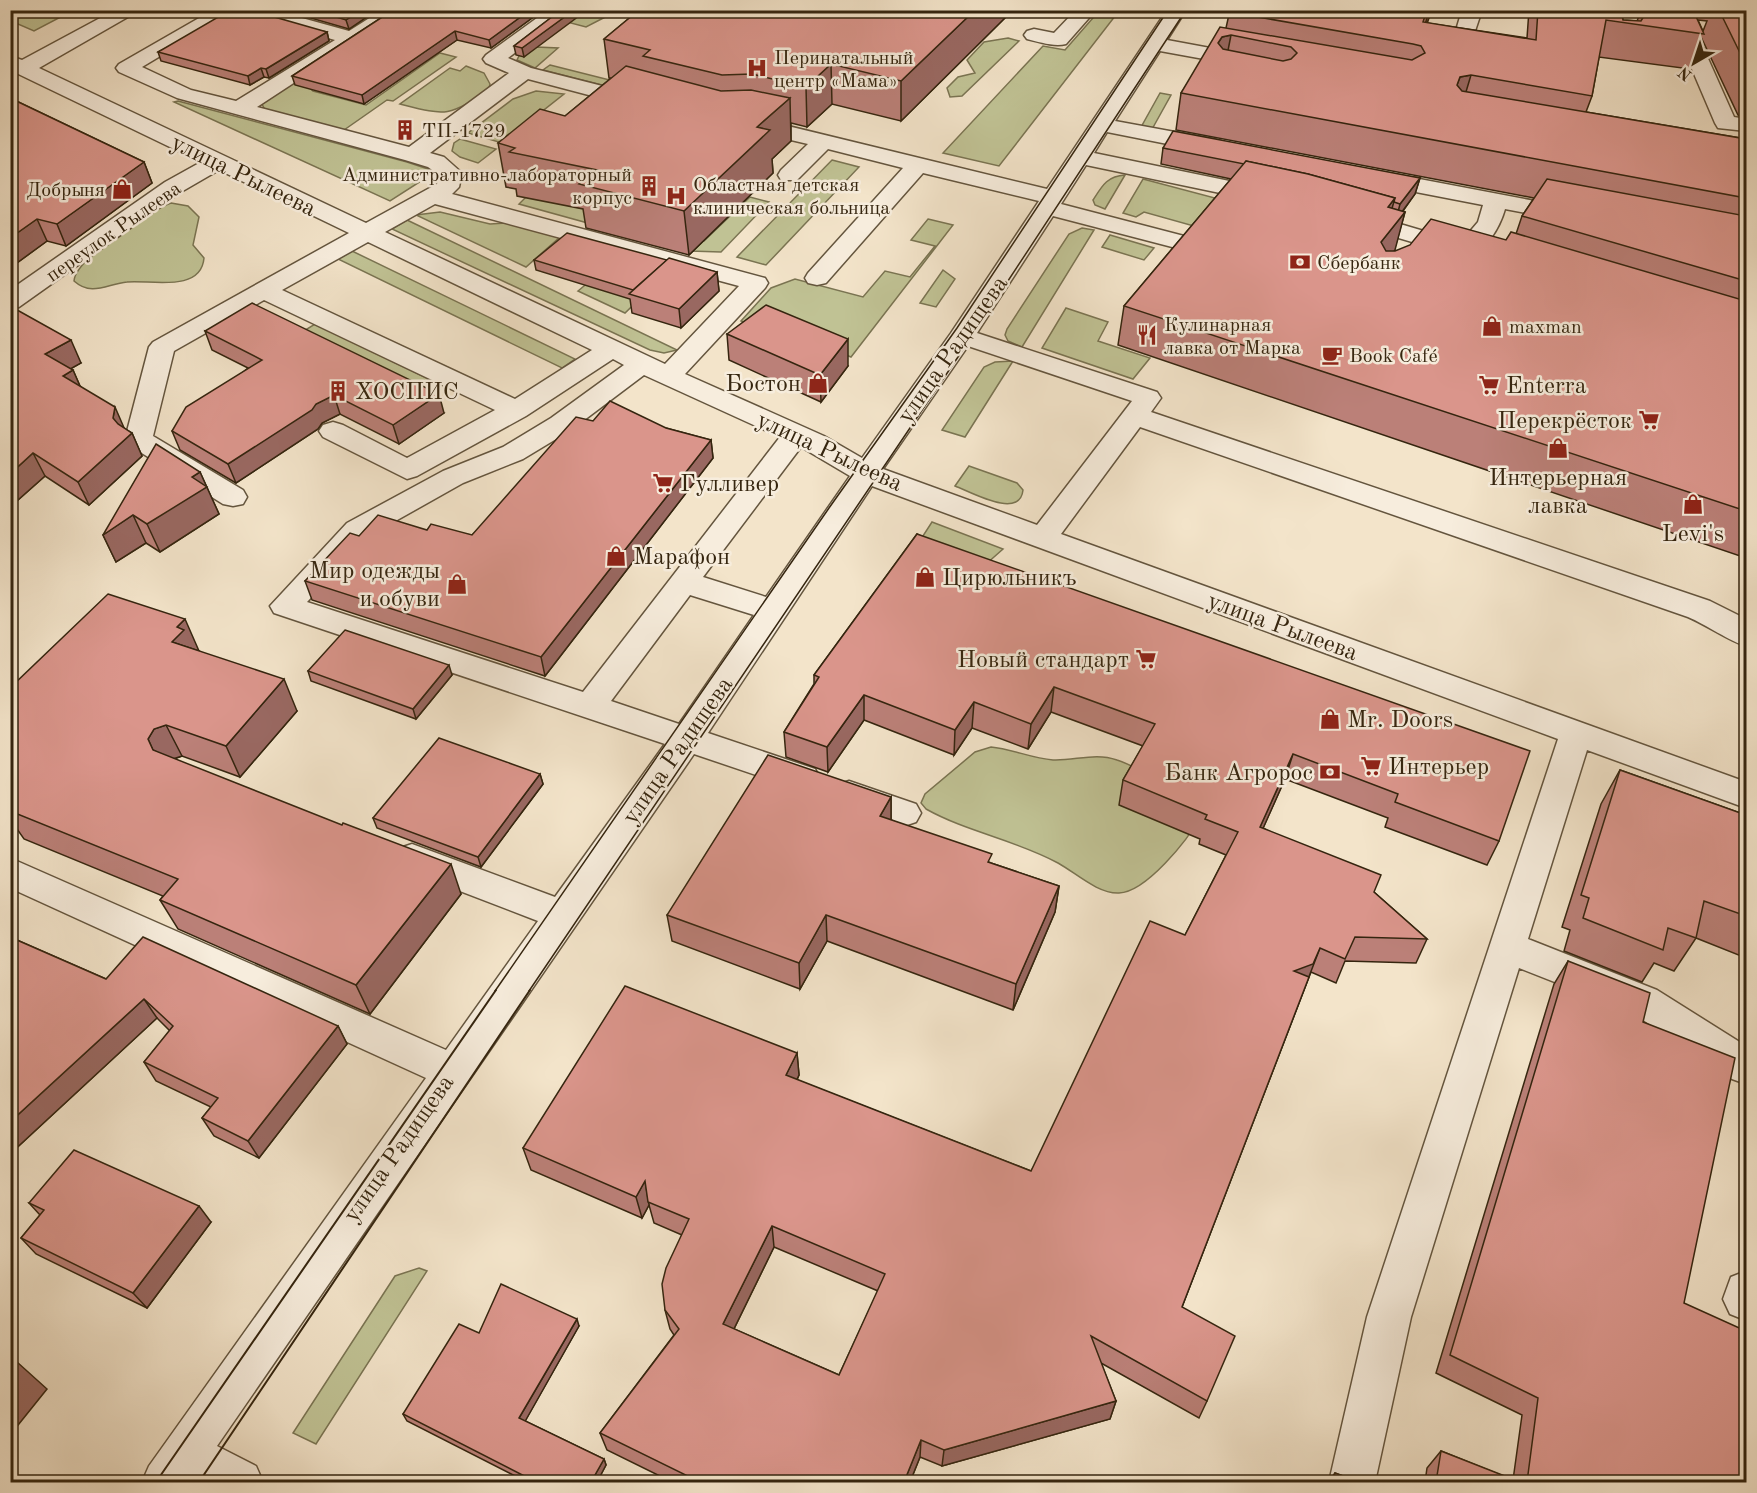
<svg xmlns="http://www.w3.org/2000/svg" width="1757" height="1493" font-family="'Old Standard TT',serif">
<style>
.green{fill:#c0c294;stroke:#7a7452;stroke-width:1.5}
.lines{fill:none;stroke-linecap:round;stroke-linejoin:round}
.minor-casing{stroke:#64553e;stroke-width:3}
.minor{fill:#f7eddd;fill-rule:evenodd}
.tram-far1{stroke:#35250f;stroke-width:1.5}
.tram{stroke:#35250f;stroke-width:2}
.wall{fill:#bb8078;stroke:#35250f;stroke-width:1.5;fill-rule:evenodd}
.shaded-wall{fill:#996861;stroke:#35250f;stroke-width:1.5}
.building{fill:#da958b;stroke:#35250f;stroke-width:1.5;fill-rule:evenodd}
.labels{text-anchor:middle;stroke-width:5;stroke-linejoin:round;paint-order:stroke}
.far-poi-label{font-size:20px;fill:#35250f;stroke:#f7eddd;text-anchor:start}
.far-street-label{font-size:20px;fill:#35250f;stroke:#f7eddd}
.street-label{font-size:24px;fill:#35250f;stroke:#f7eddd}
.poi-label{font-size:24px;fill:#35250f;stroke:#f7eddd;text-anchor:start}
</style>
<rect width="100%" height="100%" fill="#f3e4ca"/>
<filter id="stains"><feTurbulence type="fractalNoise" baseFrequency=".00333" numOctaves="4"/><feColorMatrix values="0 0 0 0 .2 0 0 0 0 .09 0 0 0 0 .02 0 0 0 .5 -.17"/></filter>
<radialGradient id="worn" r=".72"><stop offset=".6" stop-color="#630" stop-opacity="0"/><stop offset="1" stop-color="#630" stop-opacity=".3"/></radialGradient>
<!-- green -->
<g class="green">
<path d="M 10,11 L 25,14 L 72,11 L 34,31 L 11,21 Z"/>
<path d="M 583,11 L 617,11 L 586,27 L 567,22 Z"/>
<path d="M 1099,11 L 1119,11 L 999,166 L 943,153 L 1043,46 L 1065,50 Z"/>
<path d="M 1008,38 L 1019,41 L 962,96 L 950,97 L 947,88 L 958,77 L 975,73 L 967,60 L 984,42 Z"/>
<path d="M 536,47 L 558,48 L 535,68 L 517,60 L 520,54 Z"/>
<path d="M 440,53 L 456,57 L 393,101 L 387,100 L 344,130 L 265,110 L 261,102 L 297,76 L 313,91 L 366,105 Z"/>
<path d="M 550,65 L 701,103 L 699,110 L 543,70 Z"/>
<path d="M 466,66 L 484,73 L 490,84 L 489,89 C 449,117 447,116 400,104 L 450,68 L 460,71 Z"/>
<path d="M 536,91 L 564,94 L 502,143 L 468,133 L 513,99 Z"/>
<path d="M 1160,93 L 1171,95 L 1151,131 L 1140,129 Z"/>
<path d="M 178,101 L 407,162 L 428,169 L 432,174 L 390,201 L 174,102 Z"/>
<path d="M 460,139 L 496,149 L 478,163 L 460,157 L 452,151 L 454,143 Z"/>
<path d="M 832,160 L 859,167 L 766,265 L 737,257 Z"/>
<path d="M 1125,175 L 1105,209 L 1095,205 L 1093,200 C 1102,186 1107,176 1125,175 Z"/>
<path d="M 1143,179 L 1264,211 L 1208,230 L 1144,212 L 1136,217 L 1123,213 Z"/>
<path d="M 529,194 L 704,241 L 750,197 L 769,202 L 721,252 L 689,251 L 519,204 Z"/>
<path d="M 171,203 L 188,206 L 199,217 L 193,245 L 204,258 C 201,294 147,279 127,282 C 107,284 92,297 74,281 C 75,259 151,210 171,203 Z"/>
<path d="M 440,212 L 490,224 L 506,223 L 560,237 L 526,267 L 416,215 Z"/>
<path d="M 928,219 L 953,225 L 851,357 L 834,350 L 827,356 L 741,321 L 771,288 L 795,279 L 863,297 L 885,271 L 910,277 L 935,246 L 911,240 Z"/>
<path d="M 407,220 L 677,350 L 664,353 L 650,350 L 392,229 Z"/>
<path d="M 1082,228 L 1094,230 L 1022,347 L 1008,341 L 1005,335 L 1007,329 L 1069,234 Z"/>
<path d="M 1110,235 L 1154,248 L 1144,260 L 1102,247 Z"/>
<path d="M 352,251 L 575,359 L 562,368 L 338,259 Z"/>
<path d="M 943,270 L 955,279 L 936,307 L 920,303 Z"/>
<path d="M 602,271 L 668,271 L 625,313 L 578,291 Z"/>
<path d="M 1066,308 L 1108,322 L 1098,341 L 1150,358 L 1133,379 L 1042,348 Z"/>
<path d="M 315,324 L 429,379 L 407,393 L 294,337 Z"/>
<path d="M 1013,361 L 965,437 L 942,430 L 984,367 L 995,362 Z"/>
<path d="M 969,466 L 1017,483 L 1023,490 C 1020,520 971,492 955,486 Z"/>
<path d="M 932,522 L 1003,549 L 985,565 L 919,542 Z"/>
<path d="M 991,747 C 1012,749 1031,758 1053,760 C 1075,761 1095,752 1117,760 C 1148,770 1175,797 1200,817 C 1188,840 1146,892 1119,893 C 1098,894 1076,873 1058,863 C 1016,840 967,832 926,809 L 921,803 L 925,794 L 975,752 Z"/>
<path d="M 419,1268 L 427,1271 L 316,1444 L 293,1433 L 395,1276 Z"/>
</g>
<g class="lines">
<!-- minor casing -->
<g class="minor-casing">
<g id="minor">
<path d="M 115,10 L 140,10 L 39,68 L 366,223 L 437,184 L 439,175 L 428,167 L 405,160 L 177,98 L 119,72 L 116,68 L 119,64 L 213,10 L 237,10 L 142,67 L 191,90 L 236,101 L 335,40 L 242,14 L 240,10 L 273,10 L 349,31 L 382,10 L 405,10 L 257,107 L 409,147 L 509,73 L 486,63 L 483,59 L 486,55 L 548,10 L 571,10 L 508,58 L 531,68 L 646,97 L 649,102 L 646,107 L 638,108 L 528,79 L 430,153 L 444,157 L 462,173 L 459,187 L 452,194 L 765,278 L 768,283 L 765,288 L 685,374 L 824,436 L 862,458 L 951,333 L 1039,201 L 923,173 L 826,283 L 817,285 L 808,283 L 805,278 L 808,273 L 903,168 L 828,149 L 797,180 L 781,180 L 778,175 L 781,170 L 808,144 L 739,128 L 736,123 L 739,118 L 747,116 L 1047,189 L 1167,10 L 1186,10 L 1167,40 L 1248,55 L 1255,57 L 1258,61 L 1255,65 L 1248,67 L 1160,51 L 1115,121 L 1213,139 L 1221,141 L 1224,146 L 1221,151 L 1213,153 L 1107,132 L 1094,153 L 1268,189 L 1276,191 L 1280,196 L 1276,201 L 1268,203 L 1086,165 L 1061,204 L 1184,236 L 1188,241 L 1184,246 L 1176,248 L 1053,216 L 977,333 L 1157,392 L 1161,398 L 1151,412 L 1710,601 L 1746,619 L 1746,646 C 1731,642 1705,624 1688,617 L 1140,427 L 1061,534 L 1746,782 L 1746,808 L 1587,750 L 1528,939 L 1657,990 L 1746,1046 L 1746,1084 L 1732,1079 L 1631,1012 L 1519,968 L 1411,1317 L 1375,1482 L 1329,1482 L 1367,1317 L 1558,739 L 872,486 L 708,733 L 815,769 L 820,778 L 815,787 L 803,791 L 694,754 L 217,1446 L 256,1466 L 263,1482 L 142,1482 L 149,1466 L 426,1078 L 10,888 L 10,858 L 446,1050 L 538,921 L 400,868 L 394,858 L 400,848 L 412,844 L 555,897 L 665,744 L 274,613 L 270,606 L 347,523 L 443,471 L 503,447 L 551,418 L 624,365 L 613,359 L 526,416 L 417,476 L 407,479 L 323,437 L 319,431 L 323,425 L 333,422 L 343,425 L 407,458 L 495,410 L 264,300 L 174,351 L 153,436 L 243,490 L 247,497 L 243,504 L 233,506 L 223,504 L 129,445 L 125,439 L 149,347 L 153,342 L 349,233 L 219,170 L 181,192 L 19,307 L 10,309 L 10,290 L 165,182 L 201,162 L 10,70 L 10,56 L 22,60 ZM 435,204 L 739,286 L 665,364 L 385,232 ZM 368,242 L 592,350 L 515,399 L 282,290 ZM 968,346 L 1132,401 L 1037,525 L 883,469 ZM 644,375 L 780,437 L 583,692 L 307,602 L 367,537 L 463,483 L 523,459 L 571,430 ZM 801,447 L 850,476 L 766,597 L 703,577 ZM 690,595 L 754,615 L 679,724 L 611,701 Z"/>
<path d="M 1076,10 L 1096,10 L 1066,44 C 1054,47 1039,42 1027,39 L 1024,35 L 1027,31 L 1034,29 L 1054,33 Z"/>
<path d="M 1462,10 L 1482,10 L 1467,55 L 1460,57 L 1432,52 L 1429,48 L 1432,44 L 1452,44 Z"/>
<path d="M 1684,21 L 1691,23 L 1694,27 L 1734,117 L 1746,119 L 1746,131 L 1718,128 L 1715,123 L 1674,27 L 1677,23 Z"/>
<path d="M 1372,170 L 1572,208 L 1580,210 L 1584,215 L 1580,220 L 1572,222 L 1505,209 C 1500,227 1485,253 1466,258 L 1348,223 L 1344,218 L 1348,213 L 1356,211 L 1461,242 L 1478,222 L 1483,205 L 1364,182 L 1361,177 L 1364,172 Z"/>
<path d="M 849,781 L 916,804 L 921,813 L 916,822 L 904,826 L 837,803 L 832,794 L 837,785 Z"/>
<path d="M 1746,1271 L 1746,1320 L 1745,1320 L 1730,1314 L 1723,1299 L 1731,1277 Z"/>
</g>
</g>
<!-- minor -->
<use href="#minor" class="minor"/>
<!-- tram-far1 -->
<g class="tram-far1">
<path d="M 495,991 L 829,508 L 957,328 L 1168,10"/>
<path d="M 529,991 L 958,357 L 1186,10"/>
</g>
<!-- tram -->
<g class="tram">
<path d="M 156,1482 L 496,990"/>
<path d="M 199,1482 L 530,990"/>
</g>
</g>
<!-- wall -->
<g class="wall">
<path d="M 283,10 L 377,10 L 349,29 Z"/>
<path d="M 393,10 L 543,10 L 491,48 L 457,40 L 364,104 L 295,85 L 292,76 Z"/>
<path d="M 561,10 L 524,57 L 516,55 L 514,46 Z"/>
<path d="M 639,10 L 1013,10 L 901,121 L 832,104 L 807,127 L 791,123 L 791,141 L 772,159 L 773,173 L 689,255 L 586,228 L 583,209 L 517,196 L 516,189 L 506,187 L 498,143 L 565,116 L 611,78 L 609,78 L 604,39 Z"/>
<path d="M 1230,10 L 1432,10 L 1427,23 L 1527,38 L 1529,10 L 1746,10 L 1746,117 L 1738,115 L 1702,39 L 1690,69 L 1599,57 L 1592,96 L 1586,112 L 1746,139 L 1746,558 L 1118,345 L 1124,306 L 1231,179 L 1161,164 L 1163,148 L 1420,178 L 1415,194 L 1403,211 L 1405,212 L 1394,251 L 1506,240 L 1516,234 L 1522,216 L 1534,198 L 1176,130 L 1181,93 L 1226,28 ZM 1622,15 L 1639,16 L 1637,21 L 1623,20 ZM 1698,20 L 1707,21 L 1703,31 Z"/>
<path d="M 234,15 L 327,32 L 329,41 L 269,78 L 264,77 L 250,85 L 161,61 L 158,52 Z"/>
<path d="M 10,98 L 144,162 L 152,183 L 66,246 L 47,241 L 10,268 Z"/>
<path d="M 534,260 L 667,260 L 717,272 L 719,291 L 681,328 L 632,313 L 630,299 L 536,270 Z"/>
<path d="M 10,306 L 81,363 L 70,369 L 73,370 L 80,386 L 125,429 L 132,433 L 142,456 L 89,505 L 45,476 L 10,507 Z"/>
<path d="M 205,331 L 444,413 L 399,444 L 340,414 L 322,423 L 318,429 L 236,483 L 180,450 L 172,431 L 248,368 L 212,350 Z"/>
<path d="M 727,334 L 848,366 L 821,402 L 729,360 Z"/>
<path d="M 593,421 L 666,428 L 711,440 L 713,458 L 545,676 L 312,600 L 305,581 L 427,530 L 472,535 Z"/>
<path d="M 200,472 L 219,514 L 160,552 L 146,543 L 116,562 L 103,535 Z"/>
<path d="M 917,534 L 1499,841 L 1487,865 L 1385,827 L 1388,818 L 1285,779 L 1263,828 L 1374,892 L 1427,939 L 1416,963 L 1345,961 L 1336,983 L 1311,972 L 1182,1307 L 1207,1401 L 1199,1418 L 1101,1363 L 1116,1401 L 1110,1419 L 942,1466 L 920,1457 L 910,1482 L 672,1482 L 607,1450 L 600,1433 L 674,1335 L 670,1329 L 665,1310 L 682,1235 L 654,1223 L 649,1205 L 642,1218 L 531,1170 L 523,1148 L 797,1053 L 799,1075 L 797,1080 L 1031,1171 L 1185,935 L 1226,855 L 1199,844 L 1200,839 L 1119,805 L 1123,780 L 1143,746 L 1051,712 L 1028,749 L 972,728 L 954,755 L 864,720 L 828,772 L 786,757 L 784,732 L 814,684 L 814,675 ZM 774,1247 L 878,1291 L 839,1375 L 734,1329 Z"/>
<path d="M 199,651 L 297,711 L 240,777 L 182,756 L 174,759 L 461,894 L 370,1014 L 178,929 L 160,900 L 163,896 L 24,839 L 10,819 L 10,682 L 14,684 Z"/>
<path d="M 308,671 L 452,675 L 416,719 L 311,681 Z"/>
<path d="M 1620,770 L 1746,815 L 1746,958 L 1696,938 L 1674,971 L 1654,963 L 1642,982 L 1564,951 L 1570,930 L 1562,927 L 1601,804 Z"/>
<path d="M 540,774 L 543,784 L 481,867 L 377,828 L 373,818 Z"/>
<path d="M 891,797 L 891,820 L 991,863 L 1059,886 L 1055,912 L 1013,1010 L 827,941 L 800,989 L 672,941 L 667,915 Z"/>
<path d="M 10,937 L 106,979 L 338,1026 L 347,1044 L 259,1158 L 214,1136 L 202,1118 L 211,1107 L 156,1081 L 144,1062 L 170,1031 L 157,1018 L 10,1154 Z"/>
<path d="M 1568,961 L 1643,1022 L 1684,1303 L 1746,1482 L 1425,1482 L 1427,1468 L 1441,1451 L 1513,1480 L 1522,1415 L 1436,1373 L 1554,984 Z"/>
<path d="M 29,1203 L 211,1222 L 147,1308 L 36,1254 L 21,1238 L 40,1215 Z"/>
<path d="M 579,1326 L 525,1421 L 604,1459 L 606,1465 L 597,1482 L 527,1482 L 407,1421 L 403,1414 L 479,1333 Z"/>
<path d="M 1335,1473 L 1359,1482 L 1328,1482 Z"/>
</g>
<!-- shaded-wall -->
<g class="shaded-wall">
<path d="M 361,10 L 377,10 L 349,29 L 346,20 Z"/>
<path d="M 530,10 L 543,10 L 491,48 L 489,40 Z"/>
<path d="M 574,10 L 587,10 L 524,57 L 522,48 Z"/>
<path d="M 975,10 L 1013,10 L 901,121 L 901,81 Z"/>
<path d="M 1429,10 L 1432,10 L 1422,36 Z"/>
<path d="M 455,31 L 457,40 L 364,104 L 362,95 Z"/>
<path d="M 327,32 L 329,41 L 269,78 L 266,69 Z"/>
<path d="M 1231,35 L 1224,71 L 1218,43 L 1222,37 Z"/>
<path d="M 831,64 L 832,104 L 807,127 L 806,87 Z"/>
<path d="M 261,68 L 264,77 L 250,85 L 248,76 Z"/>
<path d="M 1471,75 L 1460,112 L 1457,85 L 1460,77 Z"/>
<path d="M 790,98 L 791,141 L 772,159 L 773,173 L 689,255 L 684,211 L 757,127 Z"/>
<path d="M 144,162 L 152,183 L 66,246 L 57,224 Z"/>
<path d="M 1420,178 L 1415,194 L 1396,220 L 1400,204 Z"/>
<path d="M 1395,198 L 1384,236 L 1388,207 Z"/>
<path d="M 1405,212 L 1395,250 L 1371,281 L 1381,242 Z"/>
<path d="M 37,219 L 47,241 L 10,268 L 10,238 Z"/>
<path d="M 717,272 L 719,291 L 681,328 L 679,309 Z"/>
<path d="M 848,339 L 848,366 L 821,402 L 820,375 Z"/>
<path d="M 71,340 L 81,363 L 56,377 L 45,354 Z"/>
<path d="M 73,370 L 83,393 L 63,376 Z"/>
<path d="M 439,394 L 444,413 L 399,444 L 393,425 Z"/>
<path d="M 334,395 L 340,414 L 322,423 L 318,429 L 236,483 L 228,464 L 316,404 Z"/>
<path d="M 115,407 L 125,430 L 123,440 L 113,418 Z"/>
<path d="M 132,433 L 142,456 L 89,505 L 78,482 Z"/>
<path d="M 711,440 L 713,458 L 545,676 L 541,657 Z"/>
<path d="M 33,453 L 45,476 L 10,507 L 10,474 Z"/>
<path d="M 200,472 L 219,514 L 160,552 L 147,524 L 192,477 Z"/>
<path d="M 133,515 L 146,543 L 116,562 L 103,535 Z"/>
<path d="M 185,619 L 199,651 L 172,642 L 177,627 Z"/>
<path d="M 449,665 L 452,675 L 416,719 L 413,709 Z"/>
<path d="M 284,679 L 297,711 L 240,777 L 226,746 Z"/>
<path d="M 1054,687 L 1051,712 L 1028,749 L 1031,724 Z"/>
<path d="M 864,695 L 864,720 L 828,772 L 827,747 Z"/>
<path d="M 974,702 L 972,728 L 954,755 L 955,730 Z"/>
<path d="M 166,725 L 182,756 L 170,760 L 153,750 L 148,739 L 154,729 Z"/>
<path d="M 1293,754 L 1285,779 L 1253,851 L 1260,827 Z"/>
<path d="M 540,774 L 543,784 L 481,867 L 478,857 Z"/>
<path d="M 891,797 L 891,824 L 880,816 Z"/>
<path d="M 451,864 L 461,894 L 370,1014 L 356,985 Z"/>
<path d="M 1059,886 L 1055,912 L 1013,1010 L 1016,984 Z"/>
<path d="M 826,915 L 827,941 L 800,989 L 799,963 Z"/>
<path d="M 1320,948 L 1174,1327 L 1294,971 Z"/>
<path d="M 144,999 L 157,1018 L 10,1154 L 10,1122 Z"/>
<path d="M 338,1026 L 347,1044 L 259,1158 L 248,1141 Z"/>
<path d="M 797,1053 L 799,1075 L 788,1098 L 786,1075 Z"/>
<path d="M 645,1181 L 649,1205 L 642,1218 L 636,1197 Z"/>
<path d="M 199,1206 L 211,1222 L 147,1308 L 133,1293 Z"/>
<path d="M 772,1226 L 774,1247 L 727,1343 L 723,1324 Z"/>
<path d="M 577,1319 L 579,1326 L 523,1425 L 519,1418 Z"/>
<path d="M 17,1362 L 47,1389 L 10,1435 L 10,1370 Z"/>
<path d="M 1116,1401 L 1110,1419 L 942,1466 L 944,1450 Z"/>
<path d="M 921,1440 L 920,1457 L 910,1482 L 904,1482 Z"/>
<path d="M 604,1459 L 606,1465 L 597,1482 L 591,1482 Z"/>
</g>
<!-- building -->
<g class="building">
<path d="M 241,10 L 250,10 L 327,32 L 266,69 L 261,68 L 248,76 L 158,52 L 225,13 L 234,15 Z"/>
<path d="M 313,10 L 361,10 L 346,20 Z"/>
<path d="M 393,10 L 530,10 L 489,40 L 455,31 L 362,95 L 292,76 Z"/>
<path d="M 561,10 L 574,10 L 522,48 L 514,46 Z"/>
<path d="M 639,10 L 975,10 L 901,81 L 831,64 L 806,87 L 752,74 L 722,75 L 643,56 L 650,50 L 604,39 Z"/>
<path d="M 1230,10 L 1394,10 L 1425,16 L 1423,22 L 1536,40 L 1538,10 L 1621,10 L 1623,20 L 1641,21 L 1644,16 L 1645,10 L 1693,10 L 1704,34 L 1606,20 L 1592,96 L 1471,75 L 1460,77 L 1457,85 L 1462,91 L 1746,139 L 1746,198 L 1181,93 L 1220,27 L 1412,60 L 1425,53 L 1421,46 L 1413,44 L 1229,12 ZM 1231,35 L 1291,47 L 1297,53 L 1291,59 L 1283,61 L 1223,49 L 1218,43 L 1222,37 Z"/>
<path d="M 1719,10 L 1746,10 L 1746,65 Z"/>
<path d="M 626,66 L 721,91 L 751,90 L 790,98 L 757,127 L 770,130 L 684,211 L 579,184 L 597,170 L 509,152 L 515,148 L 498,143 L 540,109 L 565,116 Z"/>
<path d="M 10,98 L 144,162 L 57,224 L 37,219 L 10,238 Z"/>
<path d="M 1173,131 L 1420,178 L 1400,204 L 1394,202 L 1395,198 L 1308,174 L 1246,161 L 1244,164 L 1163,148 Z"/>
<path d="M 1246,161 L 1308,174 L 1395,198 L 1388,207 L 1405,212 L 1381,242 L 1386,251 L 1395,251 L 1410,245 L 1431,219 L 1506,240 L 1511,232 L 1746,301 L 1746,511 L 1124,306 Z"/>
<path d="M 1547,179 L 1746,216 L 1746,281 L 1522,216 Z"/>
<path d="M 567,233 L 667,260 L 633,290 L 534,260 Z"/>
<path d="M 669,258 L 717,272 L 679,309 L 629,294 Z"/>
<path d="M 252,303 L 439,394 L 393,425 L 334,395 L 316,404 L 312,410 L 228,464 L 172,431 L 186,407 L 262,360 L 205,331 Z"/>
<path d="M 766,305 L 848,339 L 820,375 L 727,334 Z"/>
<path d="M 10,306 L 71,340 L 45,354 L 73,370 L 63,376 L 115,407 L 113,418 L 118,424 L 132,433 L 78,482 L 33,453 L 10,474 Z"/>
<path d="M 610,401 L 666,428 L 711,440 L 541,657 L 305,581 L 350,533 L 359,536 L 378,515 L 427,530 L 431,524 L 472,535 L 576,417 L 593,421 Z"/>
<path d="M 156,444 L 200,472 L 192,477 L 207,487 L 147,524 L 133,515 L 103,535 Z"/>
<path d="M 917,534 L 1530,751 L 1499,841 L 1395,802 L 1398,794 L 1293,754 L 1260,827 L 1381,875 L 1374,892 L 1427,939 L 1355,937 L 1345,959 L 1320,948 L 1313,964 L 1294,971 L 1309,977 L 1182,1307 L 1235,1336 L 1207,1401 L 1091,1336 L 1116,1401 L 944,1450 L 921,1440 L 904,1482 L 695,1482 L 696,1480 L 600,1433 L 679,1329 L 665,1310 L 662,1284 L 666,1268 L 689,1219 L 648,1202 L 645,1181 L 636,1197 L 523,1148 L 625,986 L 797,1053 L 786,1075 L 1031,1171 L 1150,921 L 1185,935 L 1238,832 L 1205,819 L 1207,815 L 1123,780 L 1155,724 L 1054,687 L 1031,724 L 974,702 L 955,730 L 864,695 L 827,747 L 784,732 L 819,677 L 814,675 ZM 772,1226 L 885,1274 L 839,1375 L 723,1324 Z"/>
<path d="M 108,594 L 185,619 L 177,627 L 184,630 L 172,642 L 284,679 L 226,746 L 166,725 L 154,729 L 148,739 L 153,750 L 342,825 L 343,823 L 451,864 L 356,985 L 160,900 L 178,879 L 10,811 L 10,682 L 14,684 Z"/>
<path d="M 345,630 L 449,665 L 413,709 L 308,671 Z"/>
<path d="M 439,738 L 540,774 L 478,857 L 373,818 Z"/>
<path d="M 768,755 L 891,797 L 880,816 L 992,854 L 988,862 L 1059,886 L 1016,984 L 826,915 L 799,963 L 667,915 Z"/>
<path d="M 1620,770 L 1746,815 L 1746,916 L 1704,901 L 1696,938 L 1668,928 L 1663,950 L 1583,918 L 1589,898 L 1581,895 Z"/>
<path d="M 10,937 L 106,979 L 143,937 L 338,1026 L 248,1141 L 202,1118 L 218,1098 L 144,1062 L 173,1026 L 144,999 L 10,1122 Z"/>
<path d="M 1568,961 L 1650,993 L 1643,1022 L 1735,1058 L 1684,1303 L 1746,1331 L 1746,1482 L 1527,1482 L 1538,1398 L 1450,1355 Z"/>
<path d="M 74,1150 L 199,1206 L 133,1293 L 21,1238 L 44,1210 L 29,1203 Z"/>
<path d="M 501,1284 L 577,1319 L 519,1418 L 604,1459 L 591,1482 L 536,1482 L 403,1414 L 459,1324 L 479,1333 Z"/>
<path d="M 10,1359 L 17,1362 L 10,1370 Z"/>
<path d="M 1441,1451 L 1520,1482 L 1436,1482 Z"/>
<path d="M 1335,1473 L 1359,1482 L 1333,1482 Z"/>
</g>
<!-- icons -->
<defs>
<g id="hospital-bare" transform="scale(1.62)"><path d="M-5-5h3v3.5h4V-5h3V5h-3V1.5h-4V5h-3Z" fill="#8f2418" stroke="#f7eddd" stroke-width="2.5" paint-order="stroke"/></g>
<g id="building-bare" transform="scale(1.62)"><path d="M-4-6H4V6H1V3H-1V6H-4ZM-2.5-4.3h1.7v1.8h-1.7ZM.8-4.3h1.7v1.8H.8ZM-2.5-1h1.7V.8h-1.7ZM.8-1h1.7V.8H.8Z" fill="#8f2418" stroke="#f7eddd" stroke-width="2.5" paint-order="stroke"/></g>
<g id="shop-bare" transform="scale(1.62)"><path d="M-5-2.5h2.3a2.7 3.5 0 0 1 5.4 0H5L5.5 6h-11ZM-1.5-2.5h3a1.5 2.3 0 0 0-3 0Z" fill="#8f2418" stroke="#f7eddd" stroke-width="2.5" paint-order="stroke"/></g>
<g id="bank-bare" transform="scale(1.62)"><path d="M-6-4H6V4H-6ZM0-2.3a2.3 2.3 0 1 0 0 4.6a2.3 2.3 0 1 0 0-4.6Z" fill="#8f2418" stroke="#f7eddd" stroke-width="2.5" paint-order="stroke"/></g>
<g id="restaurant-bare" transform="scale(1.62)"><path d="M-5-6h1v4h1v-4h1v4h1v-4h1v5L-1.5 .5V6h-2V.5L-5-1ZM5-6V6H3V1.5H1.5Q1.5-4 5-6Z" fill="#8f2418" stroke="#f7eddd" stroke-width="2.5" paint-order="stroke"/></g>
<g id="cafe-bare" transform="scale(1.62)"><path d="M-5.5-4.5H6V0H3Q3 3.5 0 3.5H-2.5Q-5.5 3.5-5.5 0ZM3-3.2v2h1.7v-2ZM-6 4.5H4V6H-6Z" fill="#8f2418" stroke="#f7eddd" stroke-width="2.5" paint-order="stroke"/></g>
<g id="supermarket-bare" transform="scale(1.62)"><path d="M-6-5.5h2.5l.6 2H6L4.5 2H-2.5L-4.4-4H-6ZM-1.5 3.2a1.3 1.3 0 1 0 .1 0ZM3 3.2a1.3 1.3 0 1 0 .1 0Z" fill="#8f2418" stroke="#f7eddd" stroke-width="2.5" paint-order="stroke"/></g>
</defs>
<g fill-rule="evenodd">
<use href="#hospital-bare" x="757" y="68"/>
<use href="#building-bare" x="405" y="130"/>
<use href="#building-bare" x="649" y="186"/>
<use href="#shop-bare" x="122" y="189"/>
<use href="#hospital-bare" x="676" y="196"/>
<use href="#bank-bare" x="1300" y="262"/>
<use href="#shop-bare" x="1492" y="326"/>
<use href="#restaurant-bare" x="1147" y="335"/>
<use href="#cafe-bare" x="1332" y="355"/>
<use href="#shop-bare" x="818" y="383"/>
<use href="#supermarket-bare" x="1489" y="385"/>
<use href="#building-bare" x="338" y="391"/>
<use href="#supermarket-bare" x="1649" y="420"/>
<use href="#shop-bare" x="1558" y="448"/>
<use href="#supermarket-bare" x="663" y="483"/>
<use href="#shop-bare" x="1693" y="504"/>
<use href="#shop-bare" x="616" y="556"/>
<use href="#shop-bare" x="925" y="577"/>
<use href="#shop-bare" x="457" y="584"/>
<use href="#supermarket-bare" x="1146" y="659"/>
<use href="#shop-bare" x="1330" y="719"/>
<use href="#supermarket-bare" x="1371" y="766"/>
<use href="#bank-bare" x="1330" y="772"/>
</g>
<g class="labels">
<!-- far-poi labels -->
<g class="far-poi-label">
<text x="774" y="64">Перинатальный<tspan x="774" dy="23">центр «Мама»</tspan></text>
<text x="422" y="137">ТП-1729</text>
<text x="632" y="181" text-anchor="end">Административно-лабораторный<tspan x="632" dy="23">корпус</tspan></text>
<text x="693" y="191">Областная детская<tspan x="693" dy="23">клиническая больница</tspan></text>
<text x="105" y="196" text-anchor="end">Добрыня</text>
<text x="1317" y="269">Сбербанк</text>
<text x="1164" y="331">Кулинарная<tspan x="1164" dy="23">лавка от Марка</tspan></text>
<text x="1509" y="333">maxman</text>
<text x="1349" y="362">Book Café</text>
</g>
<!-- far-street labels -->
<g class="far-street-label">
<text transform="translate(113 231) rotate(-35)" y="7">переулок Рылеева</text>
</g>
<!-- street labels -->
<g class="street-label">
<text transform="translate(244 175) rotate(26)" y="8">улица Рылеева</text>
<text transform="translate(952 349) rotate(-55)" y="8">улица Радищева</text>
<text transform="translate(830 451) rotate(25)" y="8">улица Рылеева</text>
<text transform="translate(1283 626) rotate(20)" y="8">улица Рылеева</text>
<text transform="translate(677 750) rotate(-55)" y="8">улица Радищева</text>
<text transform="translate(398 1148) rotate(-55)" y="8">улица Радищева</text>
</g>
<!-- poi labels -->
<g class="poi-label">
<text x="801" y="391" text-anchor="end">Бостон</text>
<text x="1506" y="393">Enterra</text>
<text x="355" y="399">ХОСПИС</text>
<text x="1632" y="428" text-anchor="end">Перекрёсток</text>
<text x="1558" y="485" text-anchor="middle">Интерьерная<tspan x="1558" dy="28">лавка</tspan></text>
<text x="680" y="491">Гулливер</text>
<text x="1693" y="541" text-anchor="middle">Levi's</text>
<text x="633" y="564">Марафон</text>
<text x="440" y="578" text-anchor="end">Мир одежды<tspan x="440" dy="28">и обуви</tspan></text>
<text x="942" y="585">Цирюльникъ</text>
<text x="1129" y="667" text-anchor="end">Новый стандарт</text>
<text x="1347" y="727">Mr. Doors</text>
<text x="1388" y="774">Интерьер</text>
<text x="1313" y="780" text-anchor="end">Банк Агророс</text>
</g>
</g>
<!-- margin -->
<rect width="1757" height="1493" fill="none" stroke="#f3e4ca" stroke-width="36"/>
<rect x="12" y="12" width="1733" height="1469" fill="none" stroke="#35250f" stroke-width="3"/>
<rect x="18" y="18" width="1721" height="1457" fill="none" stroke="#35250f" stroke-width="1.5"/>
<!-- north arrow -->
<g transform="translate(1694 63) rotate(219)" stroke="#f7eddd" stroke-width="4.5" paint-order="stroke">
<path d="M0-4.5L10 22L0 15L-10 22Z" fill="#35250f"/>
<text y="-9" font-size="16" font-weight="bold" text-anchor="middle" fill="#35250f">N</text>
</g>
<rect width="100%" height="100%" filter="url(#stains)"/>
<rect width="100%" height="100%" fill="url(#worn)"/>
</svg>
